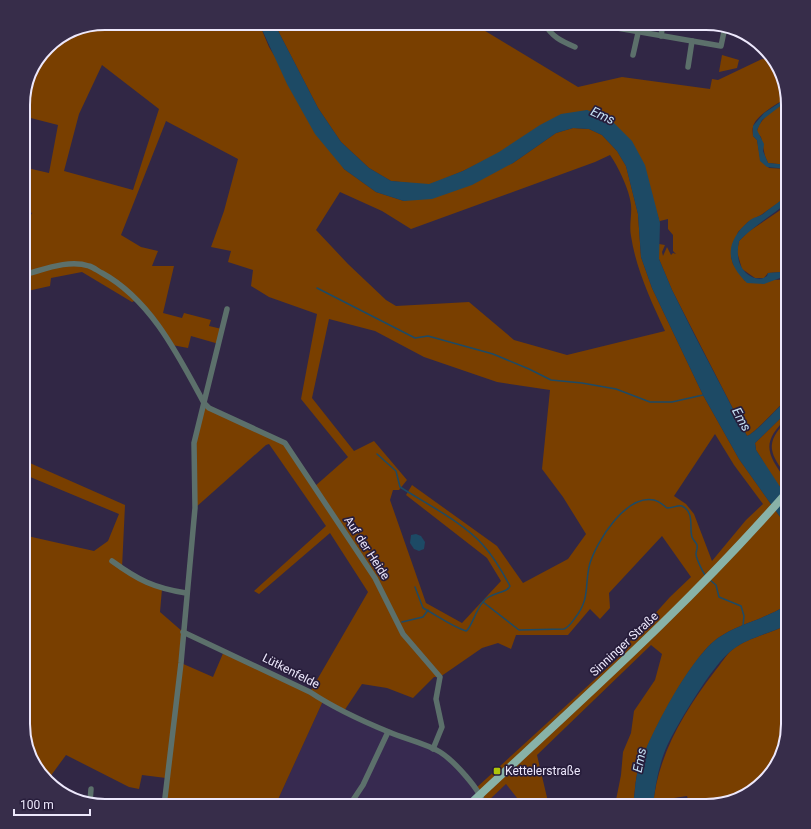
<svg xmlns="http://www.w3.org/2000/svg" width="811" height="829" font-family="Roboto,sans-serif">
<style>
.built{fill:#372a50}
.green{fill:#793f00;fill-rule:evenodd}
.water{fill:#1d4a65}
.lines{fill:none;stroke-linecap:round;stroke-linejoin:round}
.stream{stroke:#1d4a65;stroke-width:1.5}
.minor{stroke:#5c706b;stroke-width:5.5}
.primary{stroke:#88b2a8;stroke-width:8}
.poi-dot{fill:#aec508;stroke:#271d3b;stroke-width:1.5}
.labels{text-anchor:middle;stroke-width:3.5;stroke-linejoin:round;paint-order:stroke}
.street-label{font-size:12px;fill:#ede8fc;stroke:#271d3b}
.poi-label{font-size:12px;fill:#ede8fc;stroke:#271d3b;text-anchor:start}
.water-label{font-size:13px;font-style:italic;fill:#c7e3f6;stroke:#271d3b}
.rim{fill:none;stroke:#ede8fc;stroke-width:2}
</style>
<rect width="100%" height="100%" fill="#312745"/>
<!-- built -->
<path class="built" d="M 323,701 L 441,753 L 487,801 L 506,784 L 542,801 L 541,806 L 275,806 Z"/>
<!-- green -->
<g class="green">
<path d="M 105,23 L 259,23 L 269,47 L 344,169 L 376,192 L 404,201 L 513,163 L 556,133 L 573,128 L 589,129 L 602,135 L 617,151 L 626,166 L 638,214 L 641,257 L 652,288 L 703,395 L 739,459 L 788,528 L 788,604 C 767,619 739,623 718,638 C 690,658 649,737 638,770 C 635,781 635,794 633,806 L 615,805 L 621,775 L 623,752 L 631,733 L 634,711 L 655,680 L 662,654 L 651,645 L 537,755 L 549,806 L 541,806 L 541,801 L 521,803 L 506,784 L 487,802 L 483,801 L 475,789 L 627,650 L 625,647 L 670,597 L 691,577 L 662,536 L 609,593 L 610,608 L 600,619 L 590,609 L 568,635 L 516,635 L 511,649 L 498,643 L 482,648 L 440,677 L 434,677 L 413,698 L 387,688 L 362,684 L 344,711 L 323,701 L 275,806 L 164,806 L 166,778 L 142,775 L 139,789 L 129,787 L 66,755 L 47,781 L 43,778 L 29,755 L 23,724 L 23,535 L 94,551 L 108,541 L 119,514 L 23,474 L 23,460 L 125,505 L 122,568 L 162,589 L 160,612 L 183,632 L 181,663 L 213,677 L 224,651 L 310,692 L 368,592 L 330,533 L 259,594 L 254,591 L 326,526 L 269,444 L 266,445 L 195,508 L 194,443 L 204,403 L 285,443 L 314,487 L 348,457 L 301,399 L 317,314 L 269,297 L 251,286 L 253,270 L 228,262 L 231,251 L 211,247 L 224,211 L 238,159 L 166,121 L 121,235 L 141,247 L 158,251 L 152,266 L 174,266 L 163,313 L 182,318 L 184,313 L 211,320 L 209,326 L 222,329 L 219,344 L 191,336 L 188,348 L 172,345 L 137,300 L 132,302 L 82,272 L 51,278 L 50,286 L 23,292 L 23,229 L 32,213 L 23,209 L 23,167 L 49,173 L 58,125 L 23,116 C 23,81 39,41 75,29 C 84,26 95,25 105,23 ZM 102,65 L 159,109 L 133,190 L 64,171 L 79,114 ZM 610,155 C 618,166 630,191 631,205 C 632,215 629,226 631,236 C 636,269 651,301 665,331 L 567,355 L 514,340 L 469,302 L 396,306 L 386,300 L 348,264 L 316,230 L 340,192 L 382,211 L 411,229 L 595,162 ZM 329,319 L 375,331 L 424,357 L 497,382 L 550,390 L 542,469 L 563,497 L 586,534 L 568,559 L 523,583 L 497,546 L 412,485 L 406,495 L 487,558 L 501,581 L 462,623 L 426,603 L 390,500 L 393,490 L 399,490 L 407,480 L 374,441 L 354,451 L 312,398 ZM 715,434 L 734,465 L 763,504 L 746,520 L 712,561 L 694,514 L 686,504 L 674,496 Z"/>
<path d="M 274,23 L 423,23 L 432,29 L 435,23 L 472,23 L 578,87 L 622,77 L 710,89 L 712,79 L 718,80 L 762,59 L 773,60 L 782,74 L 787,98 C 778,103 755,116 753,127 C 752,129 753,134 753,136 L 757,140 L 760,157 L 769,168 L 788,169 L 788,196 L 761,215 L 748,222 L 738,232 L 731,257 L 733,264 L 745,281 C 756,281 781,278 788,281 L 788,398 C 780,405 753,435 747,436 L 672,290 L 659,259 L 659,244 L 665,245 L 662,252 L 663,256 L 667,247 L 671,255 L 673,253 L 676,254 L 673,251 L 673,235 L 668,229 L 668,219 L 660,221 L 660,223 L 652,198 L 587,110 L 463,171 L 429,185 L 391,181 L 369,168 L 341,142 L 318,108 Z"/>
<path d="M 722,55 L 739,60 L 737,68 L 719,72 Z"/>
<path d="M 787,101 L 788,165 L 768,163 L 765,156 L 761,137 L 757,133 C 757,120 777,107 787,101 Z"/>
<path d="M 788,202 L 788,274 L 782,272 L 768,273 L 764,278 L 755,278 L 742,269 L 737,252 L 739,241 L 748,232 L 779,211 Z"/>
<path d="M 788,411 L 788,417 C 761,442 766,453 786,480 L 779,487 L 756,450 L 755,443 Z"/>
<path d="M 788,420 L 788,478 C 770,454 763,443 788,420 Z"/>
<path d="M 788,624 C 788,664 792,706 783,746 C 782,750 781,756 779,760 C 761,796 727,806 690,806 L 687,796 L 661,800 L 661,806 L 653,806 C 657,756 685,710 715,671 C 720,665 726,655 732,650 C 748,637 771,634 788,624 Z"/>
</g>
<!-- water -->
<g class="water">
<path d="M 259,23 L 274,23 L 318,108 L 341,142 L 369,168 L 391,181 L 429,184 L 463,171 L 499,152 L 540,125 L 561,114 L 587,110 L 611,120 L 632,141 L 645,165 L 660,223 L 659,259 L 672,290 L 694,334 L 747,436 C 753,435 781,405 788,398 L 788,411 L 755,443 L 756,450 L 788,499 L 788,528 L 739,459 L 703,395 L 652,288 L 641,257 L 638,214 L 626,166 L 617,151 L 602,135 L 589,129 L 573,128 L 556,133 L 513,163 L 472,185 L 432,199 L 404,201 L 376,192 L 344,169 L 315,134 L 287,84 Z"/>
<path d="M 787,98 L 787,101 L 762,120 L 757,130 L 764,144 L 763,151 L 768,163 L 788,165 L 788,169 L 767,167 L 760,161 L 757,140 L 753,136 L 753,126 L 764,113 Z"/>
<path d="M 788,196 L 788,202 C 772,215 754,226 739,241 C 736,255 738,270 752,277 C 757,279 762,280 767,276 L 768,273 L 782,272 L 788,274 L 788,281 L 780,278 L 764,284 L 747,283 C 724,261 726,241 749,221 C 753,217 759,217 763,214 C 771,208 779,201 788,196 Z"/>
<path d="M 416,534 L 421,536 L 425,542 L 424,549 L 419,551 L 414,549 L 410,543 L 411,535 Z"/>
<path d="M 788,604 L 788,624 C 770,634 748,637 732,650 C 713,664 678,723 667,746 C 659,764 655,786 653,806 L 633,806 C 635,794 635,781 638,770 C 649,736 689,659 718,638 C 739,623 767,619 788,604 Z"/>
</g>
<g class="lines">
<!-- stream -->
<g class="stream">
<path d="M 317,288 L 415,338 L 428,336 L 493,354 L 529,369 L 551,380 L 582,383 L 616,389 L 650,402 L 672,402 L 703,395"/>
<path d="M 377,454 L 396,471 L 400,487 C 425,503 464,523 483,545 C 494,557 502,571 510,586 C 507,594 489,592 483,602 L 519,630 L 564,629 C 569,627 572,622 575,618 C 591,598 584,584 590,563 C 597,541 626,494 654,500 C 659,501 663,505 667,508 C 672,508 678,505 682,506 C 695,512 689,528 692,537 C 693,540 696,542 697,545 C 698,548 696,551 696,554 C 696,558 703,573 706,576"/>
<path d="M 710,580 L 716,585 L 719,597 L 741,606 L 744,616 L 743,626"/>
<path d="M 415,587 L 423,608 C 438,616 451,626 466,631 C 471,629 476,609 483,602"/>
<path d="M 402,622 L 423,617 L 428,610"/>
</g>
<!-- minor -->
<g class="minor">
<path d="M 544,23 C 552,37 561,41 575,47"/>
<path d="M 598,23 L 600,25 L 721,46 L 725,27"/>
<path d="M 661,36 L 663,23"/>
<path d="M 633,55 L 638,33"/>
<path d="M 688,67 L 692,41"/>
<path d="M 23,275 C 43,270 68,259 89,266 C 93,267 98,271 102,273 C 151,300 178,355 204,403 L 209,408 L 285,443 L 375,578 L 403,634 L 440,677 L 436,699 L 442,727 L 433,749"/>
<path d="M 112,561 C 138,580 154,588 186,593"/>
<path d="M 183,632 L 310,692 C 334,708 362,721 389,732 C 405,739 425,743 440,752 C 453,760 482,791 484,806"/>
<path d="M 90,802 L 91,789"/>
<path d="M 164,806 L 181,663 L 195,508 L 194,443 L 227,309"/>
<path d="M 349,806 L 363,785 L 388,732"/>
</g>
<!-- primary -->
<path class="primary" d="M 468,806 C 578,703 690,604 788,491"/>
</g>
<!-- markers -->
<rect class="poi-dot" x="493" y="767" width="8" height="8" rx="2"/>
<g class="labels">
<!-- street labels -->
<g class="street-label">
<text transform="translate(367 548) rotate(57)" y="4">Auf der Heide</text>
<text transform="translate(624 644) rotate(-43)" y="4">Sinninger Straße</text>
<text transform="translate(291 671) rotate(27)" y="4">Lütkenfelde</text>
</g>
<!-- poi labels -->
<g class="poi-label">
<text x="505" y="775">Kettelerstraße</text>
</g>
<!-- water labels -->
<g class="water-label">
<text transform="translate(603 115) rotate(24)" y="5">Ems</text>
<text transform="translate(742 419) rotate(61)" y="5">Ems</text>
<text transform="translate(639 760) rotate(-79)" y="5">Ems</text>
</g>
</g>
<!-- crop -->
<path d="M0 0H811V829H0ZM105 30H706A75 75 0 0 1 781 105V724A75 75 0 0 1 706 799H105A75 75 0 0 1 30 724V105A75 75 0 0 1 105 30Z" fill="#372d4a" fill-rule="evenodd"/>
<path class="rim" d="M105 30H706A75 75 0 0 1 781 105V724A75 75 0 0 1 706 799H105A75 75 0 0 1 30 724V105A75 75 0 0 1 105 30Z"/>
<!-- scale -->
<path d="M14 809v6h76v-6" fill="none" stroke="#ede8fc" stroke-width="2"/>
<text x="20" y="809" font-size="12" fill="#ede8fc" stroke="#271d3b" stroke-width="3" paint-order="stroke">100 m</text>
</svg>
